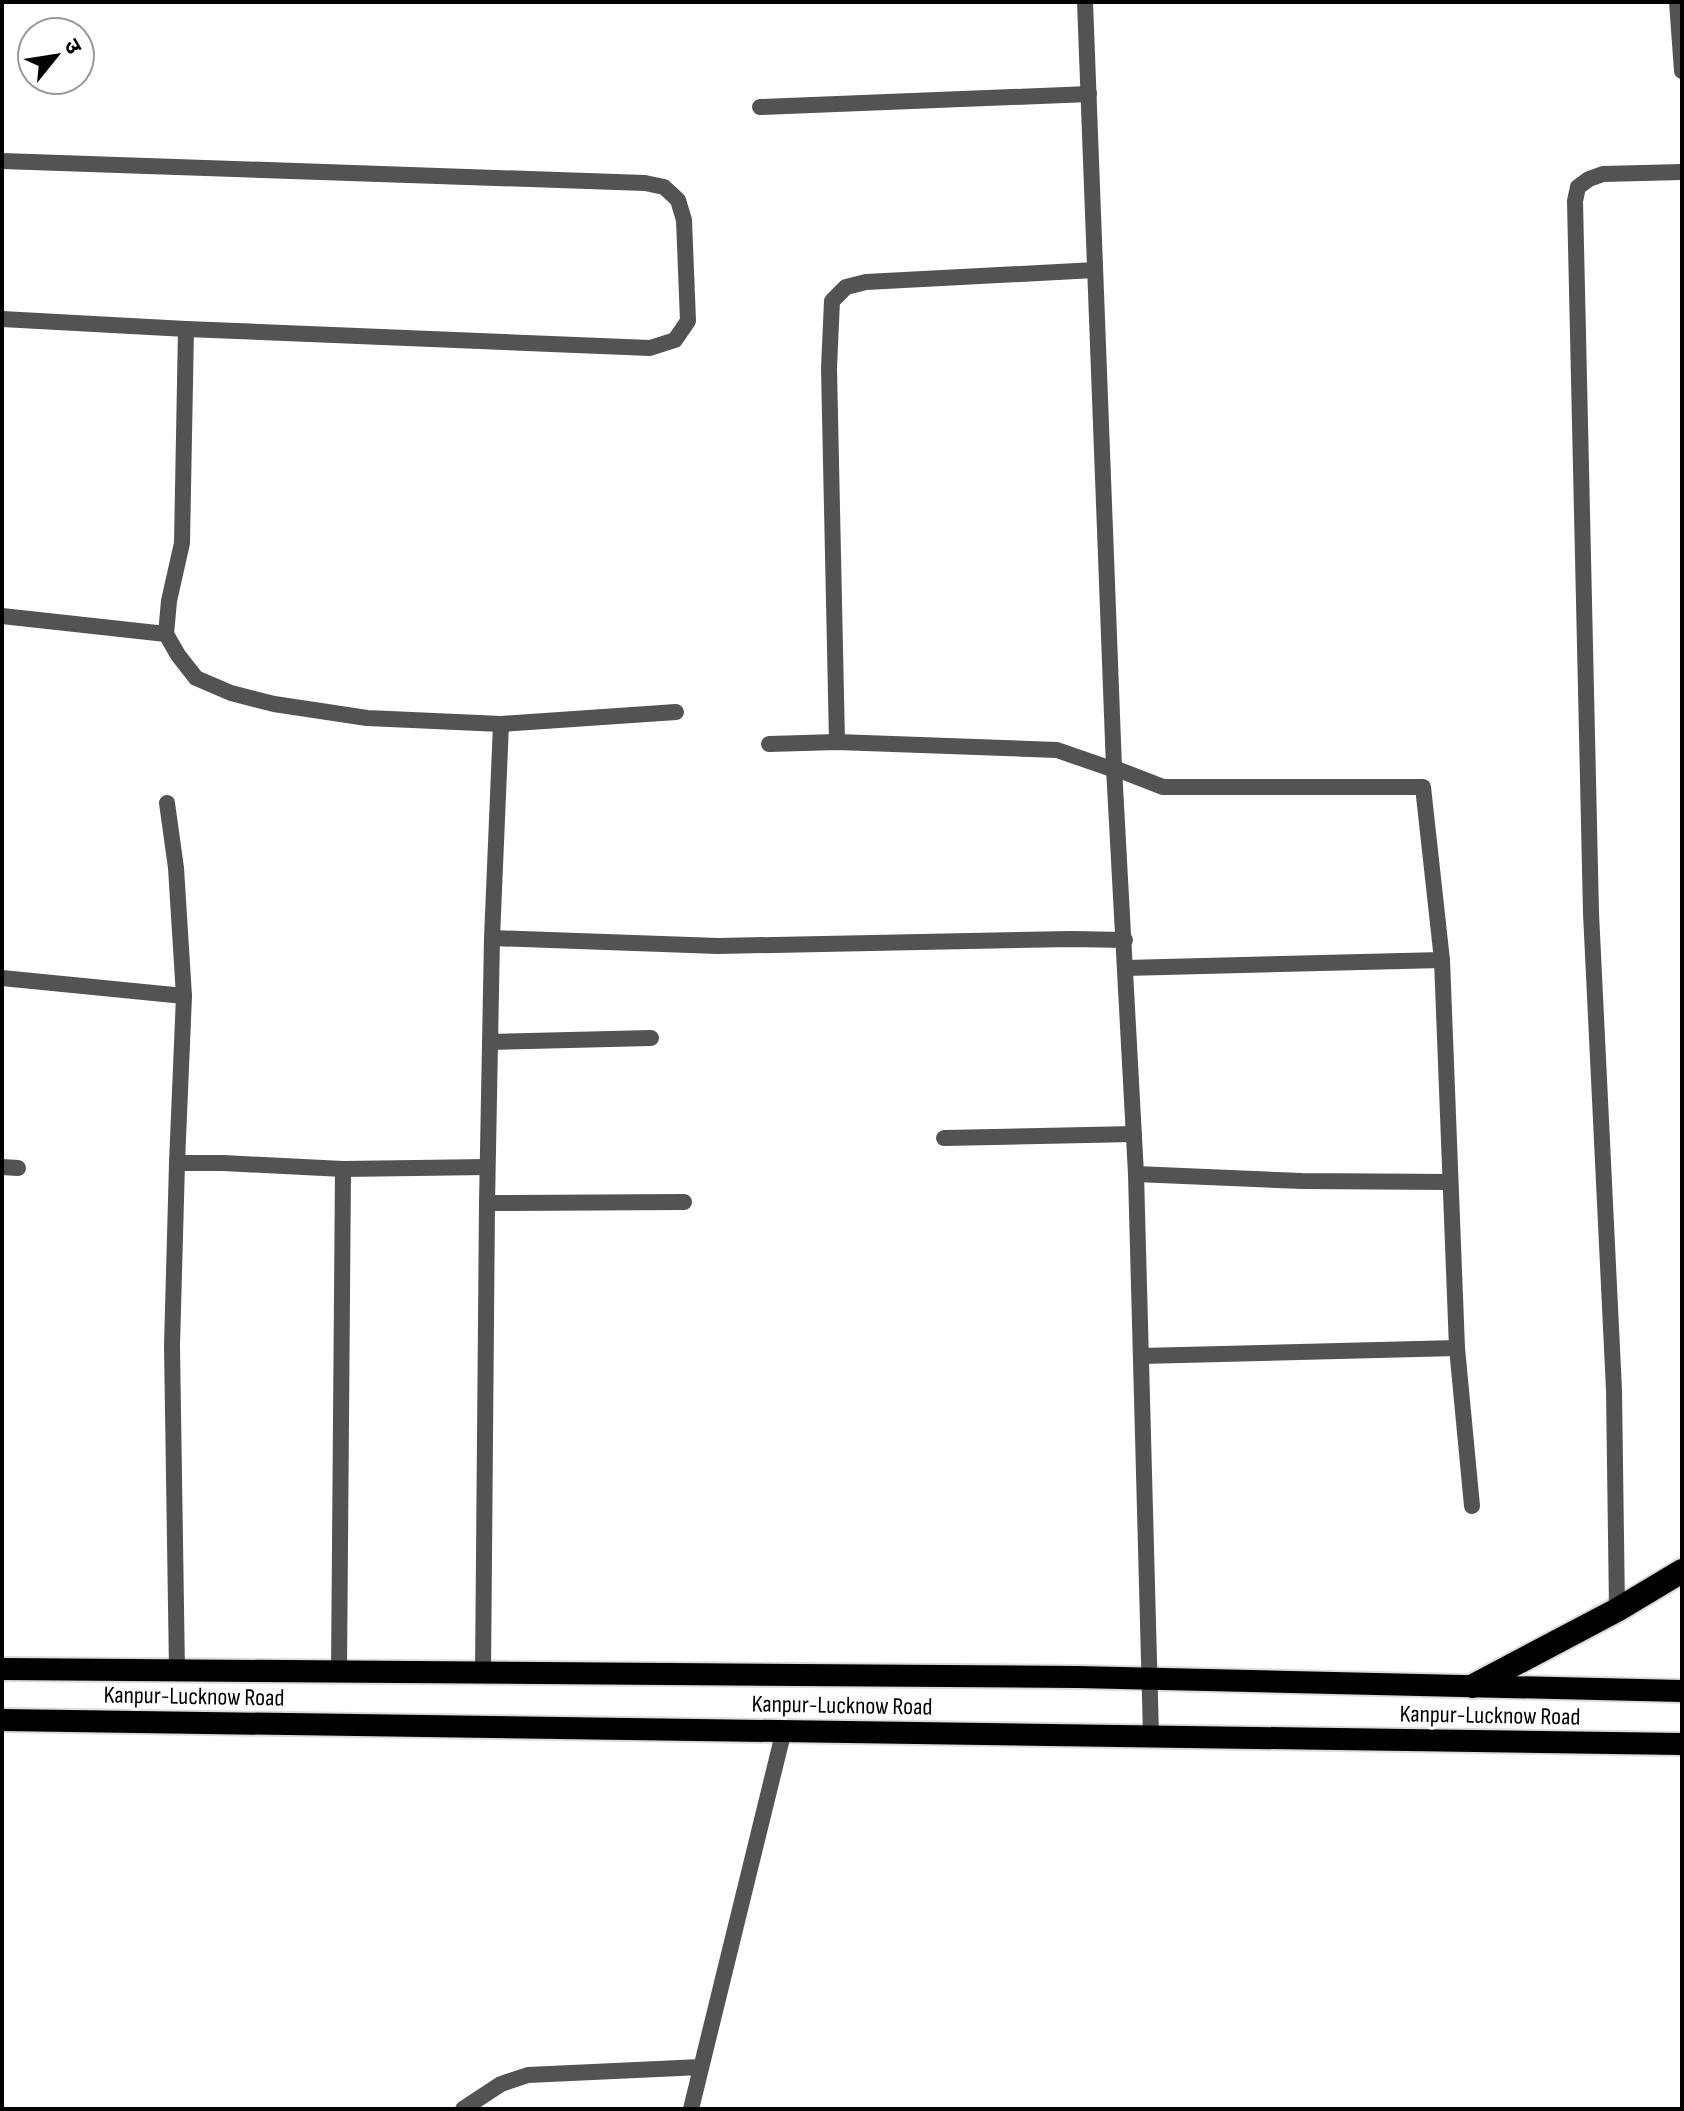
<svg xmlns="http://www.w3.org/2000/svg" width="1684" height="2111" font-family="'Sofia Sans Condensed','Noto Sans Devanagari',sans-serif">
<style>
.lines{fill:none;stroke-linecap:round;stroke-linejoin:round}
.trunk-casing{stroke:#dbdbdb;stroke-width:26}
.motorway-casing{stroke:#dbdbdb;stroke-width:28}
.minor{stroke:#535353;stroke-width:16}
.trunk{stroke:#000;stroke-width:22}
.motorway{stroke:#000;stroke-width:24}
.labels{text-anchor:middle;stroke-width:6;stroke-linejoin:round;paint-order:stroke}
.street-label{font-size:24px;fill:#000;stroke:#fff}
</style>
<rect width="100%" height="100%" fill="#fff"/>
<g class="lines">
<!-- trunk casing -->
<g class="trunk-casing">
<g id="trunk">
<path d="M 2,1669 L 1077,1677 L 1682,1691"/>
<path d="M 2,1720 L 1682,1744"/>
</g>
</g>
<!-- motorway casing -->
<g class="motorway-casing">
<path id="motorway" d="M 1473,1686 L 1617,1610 L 1682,1571"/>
</g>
<!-- minor -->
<g class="minor">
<path d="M 1085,2 L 1114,768 L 1136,1174 L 1151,1735"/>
<path d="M 1677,2 L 1682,71"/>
<path d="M 760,107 L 1089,94"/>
<path d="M 2,161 L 645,183 L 664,187 L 678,200 L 684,220 L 688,321 L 675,340 L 650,348 L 186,329 L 2,319"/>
<path d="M 186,329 L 182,543 L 169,601 L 166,634 L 178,655 L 196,678 L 231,693 L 274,704 L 367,718 L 501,724 L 676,712"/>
<path d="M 2,616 L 166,634"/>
<path d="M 837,742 L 829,368 L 832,301 L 846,287 L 866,282 L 1095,270"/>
<path d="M 769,744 L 837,742 L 1057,750 L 1109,768 L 1114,768 L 1163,787 L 1423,787 L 1442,960 L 1457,1348 L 1472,1506"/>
<path d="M 167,803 L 176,868 L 184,996 L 177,1163 L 172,1346 L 177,1671"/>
<path d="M 492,938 L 718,946 L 1072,939 L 1125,940"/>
<path d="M 1125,968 L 1442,960"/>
<path d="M 2,978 L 184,996"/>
<path d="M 490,1042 L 651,1038"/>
<path d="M 944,1138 L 1134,1134"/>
<path d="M 177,1163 L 223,1163 L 343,1169 L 487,1167"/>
<path d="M 2,1167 L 18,1168"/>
<path d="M 1136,1174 L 1302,1181 L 1450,1182"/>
<path d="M 487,1203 L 684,1202"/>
<path d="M 1141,1356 L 1457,1348"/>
<path d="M 1617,1610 L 1614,1390 L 1591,913 L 1575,201 L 1578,187 L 1589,179 L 1603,174 L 1682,172"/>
<path d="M 339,1672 L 343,1169"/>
<path d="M 483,1674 L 487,1203 L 492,938 L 501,724"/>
<path d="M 463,2109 L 501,2084 L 528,2075 L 701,2067"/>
<path d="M 691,2109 L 784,1730"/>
</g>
<!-- trunk -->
<use href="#trunk" class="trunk"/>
<!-- motorway -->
<use href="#motorway" class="motorway"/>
</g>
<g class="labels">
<!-- street labels -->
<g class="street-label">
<text transform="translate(194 1696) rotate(1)" y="8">Kanpur-Lucknow Road</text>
<text transform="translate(842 1705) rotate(1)" y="8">Kanpur-Lucknow Road</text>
<text transform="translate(1490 1715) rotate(1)" y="8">Kanpur-Lucknow Road</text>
</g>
</g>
<!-- border -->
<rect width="1684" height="2111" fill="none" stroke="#000000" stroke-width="8"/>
<!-- north arrow -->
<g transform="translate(56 56) rotate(60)"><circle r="38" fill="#ffffff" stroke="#999999" stroke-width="2"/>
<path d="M0-6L14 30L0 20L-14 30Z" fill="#000000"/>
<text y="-12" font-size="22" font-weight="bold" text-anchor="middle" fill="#000000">उ</text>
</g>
</svg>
